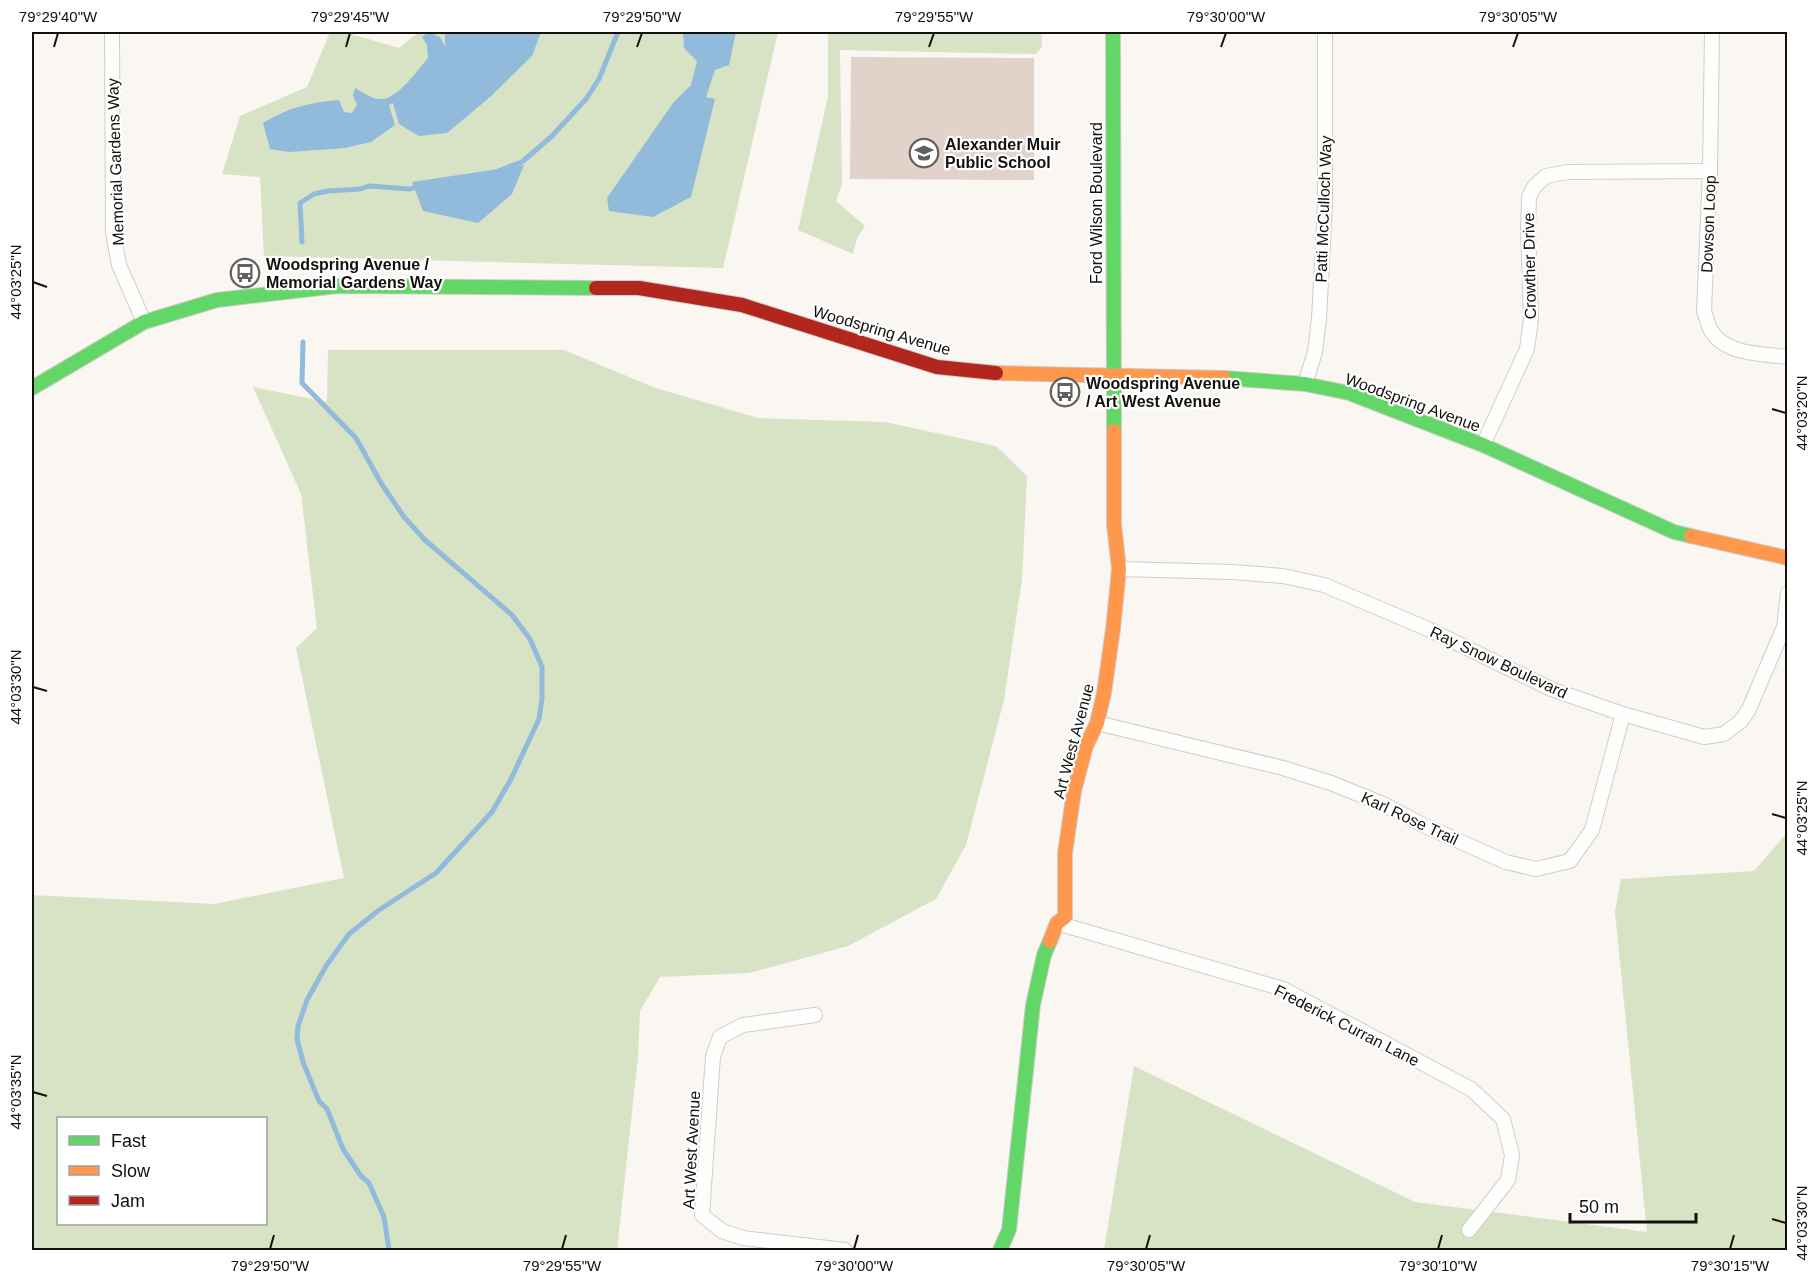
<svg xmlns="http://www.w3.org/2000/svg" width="1819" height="1282" font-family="Arial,sans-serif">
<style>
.green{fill:#d8e3c5;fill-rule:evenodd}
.water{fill:#92bada}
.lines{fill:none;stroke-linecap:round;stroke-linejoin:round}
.stream{stroke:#92bada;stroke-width:5}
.building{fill:#e1d3c9}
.street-casing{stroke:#d0cdca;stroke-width:16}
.fast-casing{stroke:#d0cdca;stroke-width:16}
.slow-casing{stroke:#d0cdca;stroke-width:16}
.jam-casing{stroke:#d0cdca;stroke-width:16}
.street{stroke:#fefefd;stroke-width:14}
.fast{stroke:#63d668;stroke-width:14}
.slow{stroke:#ff974d;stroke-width:14}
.jam{stroke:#b3261e;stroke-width:14}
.ticks{fill:none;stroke:#13100e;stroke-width:2}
.labels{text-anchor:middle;stroke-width:4.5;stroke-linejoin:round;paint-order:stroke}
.poi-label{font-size:16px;font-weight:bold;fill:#13100e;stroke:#fff;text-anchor:start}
.street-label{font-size:16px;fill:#13100e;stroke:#fff}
.neatline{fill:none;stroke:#13100e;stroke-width:2}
.ticks-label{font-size:15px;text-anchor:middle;fill:#13100e}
</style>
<rect width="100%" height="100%" fill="#faf6f2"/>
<!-- green -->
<g class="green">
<path d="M 330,32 L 344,32 L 399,48 L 419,32 L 778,32 L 723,268 L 264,256 L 260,177 L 222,174 L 240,116 L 307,87 Z"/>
<path d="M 828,32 L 1041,32 L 1042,47 L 1036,54 L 840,50 L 842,184 L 836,201 L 865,226 L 857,238 L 853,254 L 798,230 L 828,96 Z"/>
<path d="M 328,350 L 564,350 L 656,388 L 758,418 L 885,422 L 996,446 L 1027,476 L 1022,579 L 1004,700 L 966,845 L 936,899 L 848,946 L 749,973 L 660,977 L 640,1011 L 638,1057 L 617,1250 L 32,1250 L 32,895 L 214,904 L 344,878 L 296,648 L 317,628 L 301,494 L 253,387 L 327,402 ZM 58,1118 L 266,1118 L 266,1224 L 58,1224 Z"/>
<path d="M 1787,833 L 1787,1250 L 1104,1250 L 1134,1066 L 1415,1202 L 1647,1232 L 1615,912 L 1621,879 L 1754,871 Z"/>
</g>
<!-- water -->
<g class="water">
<path d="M 429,32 L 440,37 L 445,46 L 445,35 L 447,32 L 541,32 L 532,56 L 489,98 L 447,133 L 419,136 L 399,124 L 393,103 L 389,105 L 395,125 L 371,142 L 345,148 L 289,152 L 270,149 L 263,123 C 290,107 307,103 339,100 L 344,112 L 352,113 L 357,105 L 353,95 L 355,88 C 362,92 373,100 382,99 C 399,98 417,70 428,58 L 427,45 L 422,37 Z"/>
<path d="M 683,32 L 736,32 L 729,65 L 715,70 L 706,97 L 715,99 L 691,197 L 653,217 L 609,211 L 607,198 L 673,103 L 691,85 L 697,61 L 684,48 Z"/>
<path d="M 524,165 L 512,194 L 478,223 L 423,211 L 412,182 Z"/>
</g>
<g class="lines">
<!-- stream -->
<g class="stream">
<path d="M 498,171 L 522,162 L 552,136 L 586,99 L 599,79 L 618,32"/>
<path d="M 302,242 L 300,203 L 314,194 L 328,191 L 360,189 L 369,186 L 410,189 L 419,186"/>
<path d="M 303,342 L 302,383 L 356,438 L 381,483 L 404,517 L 425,540 L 512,615 L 530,639 L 542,667 L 542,699 L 539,719 L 511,779 L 492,812 L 436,873 L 379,910 L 349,934 L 326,966 L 307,1000 L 298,1026 L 297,1039 L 303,1062 L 319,1101 L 327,1109 L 343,1149 L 361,1176 L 369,1183 L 384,1217 L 389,1250"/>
</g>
</g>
<!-- building -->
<path class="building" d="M 851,57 L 1034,58 L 1034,180 L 850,179 Z"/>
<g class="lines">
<!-- street casing -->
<g class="street-casing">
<g id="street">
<path d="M 112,32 L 113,232 L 119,265 L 144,322"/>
<path d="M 1712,32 L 1710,171 L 1704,311 C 1706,317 1708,323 1710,329 C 1724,355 1762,354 1788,357"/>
<path d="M 1305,384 L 1315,352 L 1319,319 L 1325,204 L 1325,32"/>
<path d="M 1483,445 L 1527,349 L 1531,319 L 1528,228 L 1529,197 L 1534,187 L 1546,176 L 1568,172 L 1710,171"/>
<path d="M 1119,569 L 1233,572 L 1283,576 L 1324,585 L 1428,629 L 1551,689 L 1623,714 L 1704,737 L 1724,734 L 1741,721 L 1749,709 L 1784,627 L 1788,593"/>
<path d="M 1097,723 L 1283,768 L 1331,783 L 1385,805 L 1425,826 L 1506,862 L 1536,869 L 1570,861 L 1592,830 L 1623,714"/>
<path d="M 1057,923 L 1283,989 L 1471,1089 L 1503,1119 L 1512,1155 L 1508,1180 L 1469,1230"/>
<path d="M 815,1015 L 743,1025 L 720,1037 L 713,1056 L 702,1215 L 722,1231 L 743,1238 L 845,1250"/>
</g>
</g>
<!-- fast casing -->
<g class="fast-casing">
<g id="fast">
<path d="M 1113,32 L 1114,431"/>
<path d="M 1224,378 L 1305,384 L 1349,393 L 1483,445 L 1674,532 L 1691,536"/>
<path d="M 32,388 L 144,322 L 217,300 L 338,286 L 596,288"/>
<path d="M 1000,1250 L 1009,1230 L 1033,1005 L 1044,955 L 1050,941"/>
</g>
</g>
<!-- slow casing -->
<g class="slow-casing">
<g id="slow">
<path d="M 996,373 L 1224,378"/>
<path d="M 1691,536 L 1788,558"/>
<path d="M 1050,941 L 1057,923 L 1065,917 L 1065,853 L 1074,791 L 1086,746 L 1097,723 L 1104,693 L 1113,629 L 1119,569 L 1114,524 L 1114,431"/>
</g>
</g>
<!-- jam casing -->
<g class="jam-casing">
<path id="jam" d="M 596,288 L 639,288 L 742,305 L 937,367 L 996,373"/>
</g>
<!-- street -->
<use href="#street" class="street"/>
<!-- fast -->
<use href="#fast" class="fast"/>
<!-- slow -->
<use href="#slow" class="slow"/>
<!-- jam -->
<use href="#jam" class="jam"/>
</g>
<!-- ticks -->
<path class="ticks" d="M 54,47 L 58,33M 346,47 L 350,33M 637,47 L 642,33M 929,47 L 934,33M 1221,47 L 1226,33M 1513,47 L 1518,33M 33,282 L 47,287M 1772,409 L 1786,413M 33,687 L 47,691M 1772,814 L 1786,818M 33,1092 L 47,1096M 1772,1219 L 1786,1223M 270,1249 L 274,1235M 562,1249 L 566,1235M 854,1249 L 858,1235M 1146,1249 L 1150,1235M 1438,1249 L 1442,1235M 1730,1249 L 1734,1235"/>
<!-- icons -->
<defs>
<g id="school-ring" transform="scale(1.5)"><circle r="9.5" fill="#fff" stroke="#64605e" stroke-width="1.5"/><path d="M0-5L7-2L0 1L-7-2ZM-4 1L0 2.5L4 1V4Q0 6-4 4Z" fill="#64605e"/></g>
<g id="bus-ring" transform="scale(1.5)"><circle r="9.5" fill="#fff" stroke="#64605e" stroke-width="1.5"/><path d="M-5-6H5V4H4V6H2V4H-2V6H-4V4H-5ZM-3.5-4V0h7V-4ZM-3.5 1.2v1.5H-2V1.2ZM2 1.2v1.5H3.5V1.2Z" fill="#64605e"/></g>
</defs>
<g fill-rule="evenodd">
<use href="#school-ring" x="924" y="153"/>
<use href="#bus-ring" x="245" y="273"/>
<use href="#bus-ring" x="1065" y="392"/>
</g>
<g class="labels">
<!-- poi labels -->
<g class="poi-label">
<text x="945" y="150">Alexander Muir<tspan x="945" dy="18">Public School</tspan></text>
<text x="266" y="270">Woodspring Avenue /<tspan x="266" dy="18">Memorial Gardens Way</tspan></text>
<text x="1086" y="389">Woodspring Avenue<tspan x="1086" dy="18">/ Art West Avenue</tspan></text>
</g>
<!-- street labels -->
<g class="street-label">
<text transform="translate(115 162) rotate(-92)" y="6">Memorial Gardens Way</text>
<text transform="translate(1096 203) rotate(-90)" y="6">Ford Wilson Boulevard</text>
<text transform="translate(1323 209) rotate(-88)" y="6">Patti McCulloch Way</text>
<text transform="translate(1708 224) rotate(-88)" y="6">Dowson Loop</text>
<text transform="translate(1529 266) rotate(-91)" y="6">Crowther Drive</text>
<text transform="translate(882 330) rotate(16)" y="6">Woodspring Avenue</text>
<text transform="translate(1413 402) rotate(20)" y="6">Woodspring Avenue</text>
<text transform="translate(1499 662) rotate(25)" y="6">Ray Snow Boulevard</text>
<text transform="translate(1073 741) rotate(-75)" y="6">Art West Avenue</text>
<text transform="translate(1410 818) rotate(25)" y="6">Karl Rose Trail</text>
<text transform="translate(1347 1025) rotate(27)" y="6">Frederick Curran Lane</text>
<text transform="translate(691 1150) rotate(-87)" y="6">Art West Avenue</text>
</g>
</g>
<!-- border -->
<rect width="1819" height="1282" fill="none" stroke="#ffffff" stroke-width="66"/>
<!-- legend -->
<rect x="57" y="1117" width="210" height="108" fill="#ffffff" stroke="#a19f9f" stroke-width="1.5"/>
<rect x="69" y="1136" width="30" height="9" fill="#63d668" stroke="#a19f9f" stroke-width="1.5"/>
<text x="111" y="1147" font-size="18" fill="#13100e">Fast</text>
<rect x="69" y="1166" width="30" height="9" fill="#ff974d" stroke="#a19f9f" stroke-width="1.5"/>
<text x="111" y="1177" font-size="18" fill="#13100e">Slow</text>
<rect x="69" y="1196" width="30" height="9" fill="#b3261e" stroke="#a19f9f" stroke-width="1.5"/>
<text x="111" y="1207" font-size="18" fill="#13100e">Jam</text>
<!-- scale -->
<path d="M1570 1213v9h126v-9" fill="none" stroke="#13100e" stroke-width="3"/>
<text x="1579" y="1213" font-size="18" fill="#13100e" stroke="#ffffff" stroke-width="4.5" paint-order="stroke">50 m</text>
<rect x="33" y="33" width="1753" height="1216" class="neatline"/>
<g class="ticks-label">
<text x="58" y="22">79°29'40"W</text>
<text x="350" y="22">79°29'45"W</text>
<text x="642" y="22">79°29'50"W</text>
<text x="934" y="22">79°29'55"W</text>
<text x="1226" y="22">79°30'00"W</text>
<text x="1518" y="22">79°30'05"W</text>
<text transform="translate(16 282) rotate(-90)" y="5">44°03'25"N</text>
<text transform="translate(1802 413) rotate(-90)" y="5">44°03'20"N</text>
<text transform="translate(16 687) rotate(-90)" y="5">44°03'30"N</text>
<text transform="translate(1802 818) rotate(-90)" y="5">44°03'25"N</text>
<text transform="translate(16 1092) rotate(-90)" y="5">44°03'35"N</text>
<text transform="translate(1802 1223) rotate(-90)" y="5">44°03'30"N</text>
<text x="270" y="1271">79°29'50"W</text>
<text x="562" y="1271">79°29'55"W</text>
<text x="854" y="1271">79°30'00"W</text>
<text x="1146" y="1271">79°30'05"W</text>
<text x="1438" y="1271">79°30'10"W</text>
<text x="1730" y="1271">79°30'15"W</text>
</g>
</svg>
